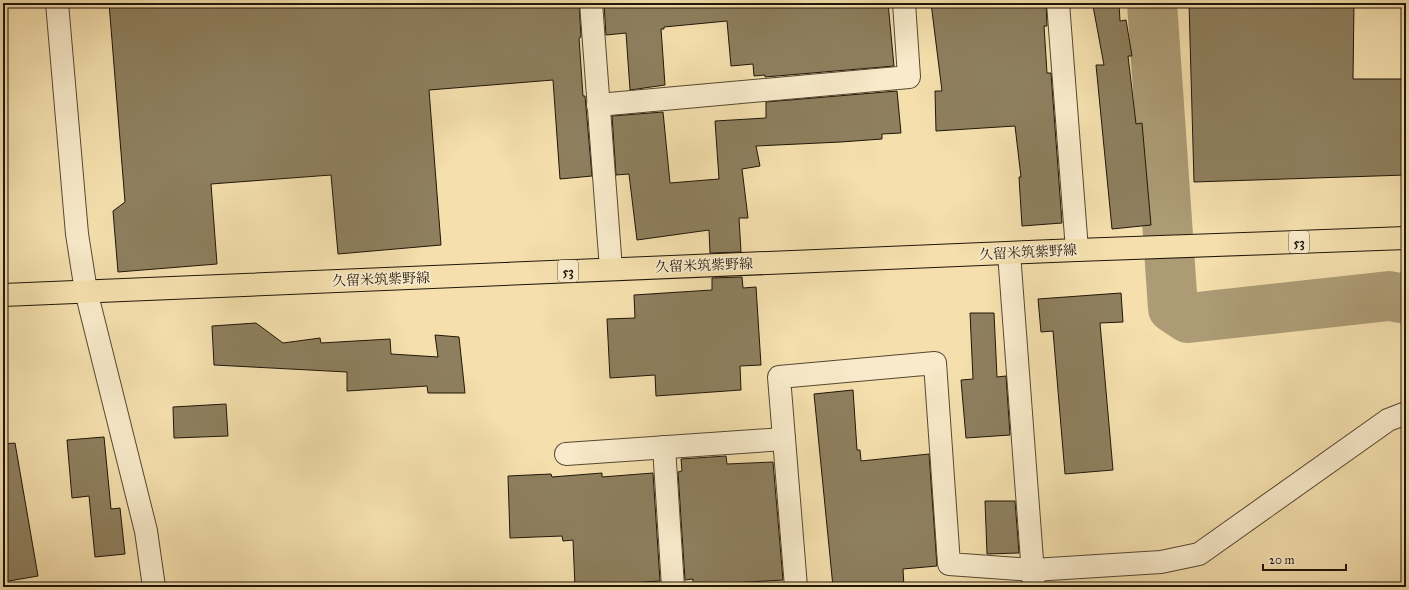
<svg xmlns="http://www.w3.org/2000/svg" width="1409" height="590" font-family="'IM FELL Great Primer','Noto Serif JP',serif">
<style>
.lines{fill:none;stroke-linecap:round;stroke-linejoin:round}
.river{stroke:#ac9b75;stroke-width:50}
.building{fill:#8e7f5e;stroke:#201608}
.minor-casing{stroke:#554831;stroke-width:24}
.tertiary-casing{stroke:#554831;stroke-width:24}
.primary-casing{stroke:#201608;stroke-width:24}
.minor{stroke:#f8eaca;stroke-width:22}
.tertiary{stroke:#f8eaca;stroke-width:22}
.primary{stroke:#f4dfad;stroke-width:22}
.labels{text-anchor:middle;stroke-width:3.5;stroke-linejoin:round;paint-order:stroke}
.shield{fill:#f8eaca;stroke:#615642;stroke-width:1}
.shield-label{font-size:13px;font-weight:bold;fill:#201608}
.street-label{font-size:14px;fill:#201608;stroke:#f8eaca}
</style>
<rect width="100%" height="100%" fill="#f4dfad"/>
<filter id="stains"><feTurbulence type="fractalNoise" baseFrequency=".005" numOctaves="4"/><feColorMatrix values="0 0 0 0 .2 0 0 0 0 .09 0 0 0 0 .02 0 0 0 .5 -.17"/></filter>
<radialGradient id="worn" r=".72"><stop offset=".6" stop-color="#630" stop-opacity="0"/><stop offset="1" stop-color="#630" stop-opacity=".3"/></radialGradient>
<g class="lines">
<!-- river -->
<path class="river" d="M 1152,3 L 1173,308 L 1188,318 L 1389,296 L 1406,299"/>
</g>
<!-- building -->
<g class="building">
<path d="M 109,3 L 579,3 L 581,37 L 579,38 L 583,96 L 585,96 L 592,176 L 560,179 L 553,80 L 429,90 L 441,245 L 338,254 L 331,175 L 211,184 L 217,264 L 118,272 L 113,211 L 125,202 Z"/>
<path d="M 604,3 L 888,3 L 894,66 L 765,77 L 765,75 L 754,76 L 753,64 L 731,66 L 727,21 L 664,27 L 664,29 L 661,29 L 665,85 L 630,90 L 626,33 L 606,35 Z"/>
<path d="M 931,3 L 1046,3 L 1047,26 L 1044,26 L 1047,73 L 1051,73 L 1062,223 L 1022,226 L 1019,177 L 1021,177 L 1015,126 L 936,131 L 935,91 L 942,91 Z"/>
<path d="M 1119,3 L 1120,21 L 1126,20 L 1132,56 L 1128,56 L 1136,124 L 1142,123 L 1151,225 L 1112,229 L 1096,65 L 1104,65 L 1093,6 Z"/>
<path d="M 1189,3 L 1354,3 L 1353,79 L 1406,79 L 1406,175 L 1194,182 Z"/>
<path d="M 897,91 L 901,133 L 882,134 L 882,139 L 841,142 L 756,146 L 760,166 L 742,169 L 748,218 L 739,218 L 741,252 L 710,253 L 709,230 L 637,240 L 629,174 L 616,175 L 612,116 L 663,112 L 670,183 L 719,179 L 715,121 L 766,118 L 766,102 Z"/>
<path d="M 742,277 L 743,288 L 756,287 L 761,365 L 740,366 L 741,390 L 656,396 L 655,375 L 610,378 L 607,319 L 635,318 L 634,295 L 712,290 L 712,278 Z"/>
<path d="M 1121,293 L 1123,322 L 1100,323 L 1113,470 L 1065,474 L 1053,331 L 1041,332 L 1038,299 Z"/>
<path d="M 970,313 L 994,313 L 997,377 L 1006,376 L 1010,435 L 966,438 L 961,380 L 973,379 Z"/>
<path d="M 256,323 L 283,343 L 320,338 L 321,343 L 390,339 L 391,354 L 438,357 L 435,335 L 459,337 L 465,393 L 428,393 L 427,386 L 347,391 L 347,372 L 214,365 L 212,326 Z"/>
<path d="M 853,390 L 857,450 L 860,450 L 861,461 L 929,454 L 937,566 L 903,569 L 904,587 L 833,587 L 814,394 Z"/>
<path d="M 226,404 L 228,436 L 174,438 L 173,407 Z"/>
<path d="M 104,437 L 111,509 L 120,508 L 125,554 L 95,557 L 89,496 L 72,498 L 67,440 Z"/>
<path d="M 15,443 L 38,576 L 3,582 L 3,444 Z"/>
<path d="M 726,456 L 727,464 L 773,462 L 783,580 L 732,583 L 732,587 L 693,587 L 693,579 L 685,580 L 678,472 L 682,471 L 681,459 Z"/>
<path d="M 602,473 L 602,477 L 653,473 L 660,581 L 614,584 L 614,587 L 575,587 L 573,540 L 563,541 L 562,536 L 510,538 L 508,476 L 551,474 L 552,477 Z"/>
<path d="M 985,501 L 1015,501 L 1019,553 L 987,554 Z"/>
</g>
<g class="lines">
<!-- minor casing -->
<g class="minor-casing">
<g id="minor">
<path d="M 591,3 L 611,269"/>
<path d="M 1058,3 L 1077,250"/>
<path d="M 598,105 L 909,77 L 904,3"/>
<path d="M 1009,253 L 1034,587"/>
<path d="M 664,447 L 673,587"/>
<path d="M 566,454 L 784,439"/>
<path d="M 796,587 L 779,377 L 935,363 L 949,564 L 1033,570 L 1161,562 L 1199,554 L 1388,420 L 1406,413"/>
</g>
</g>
<!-- tertiary casing -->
<g class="tertiary-casing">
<path id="tertiary" d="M 57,3 L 77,234 L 86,291 L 146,531 L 154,587"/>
</g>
<!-- primary casing -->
<g class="primary-casing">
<path id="primary" d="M 3,295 L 1077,250 L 1406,238"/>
</g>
<!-- minor -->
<use href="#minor" class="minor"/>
<!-- tertiary -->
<use href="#tertiary" class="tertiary"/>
<!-- primary -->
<use href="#primary" class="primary"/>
</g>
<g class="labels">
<!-- shield labels -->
<g class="shield">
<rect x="1289" y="231" width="20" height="22" rx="3"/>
<rect x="558" y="260" width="20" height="22" rx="3"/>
</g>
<g class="shield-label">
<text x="1299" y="247">53</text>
<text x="568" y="276">53</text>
</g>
<!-- street labels -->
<g class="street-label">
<text transform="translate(1028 252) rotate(-3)" y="5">久留米筑紫野線</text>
<text transform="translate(704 265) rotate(-2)" y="5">久留米筑紫野線</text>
<text transform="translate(381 279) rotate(-2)" y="5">久留米筑紫野線</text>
</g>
</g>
<!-- margin -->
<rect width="1409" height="590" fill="none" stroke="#f4dfad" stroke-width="16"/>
<rect x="4" y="4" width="1401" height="582" fill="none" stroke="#201608" stroke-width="2"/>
<rect x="8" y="8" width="1393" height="574" fill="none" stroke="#201608"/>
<!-- scale -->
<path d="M1263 564v6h83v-6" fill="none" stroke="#201608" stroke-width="2"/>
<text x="1269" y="564" font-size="12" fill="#201608" stroke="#f8eaca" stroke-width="3" paint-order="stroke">20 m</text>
<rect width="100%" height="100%" filter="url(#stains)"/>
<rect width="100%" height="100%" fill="url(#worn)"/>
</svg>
